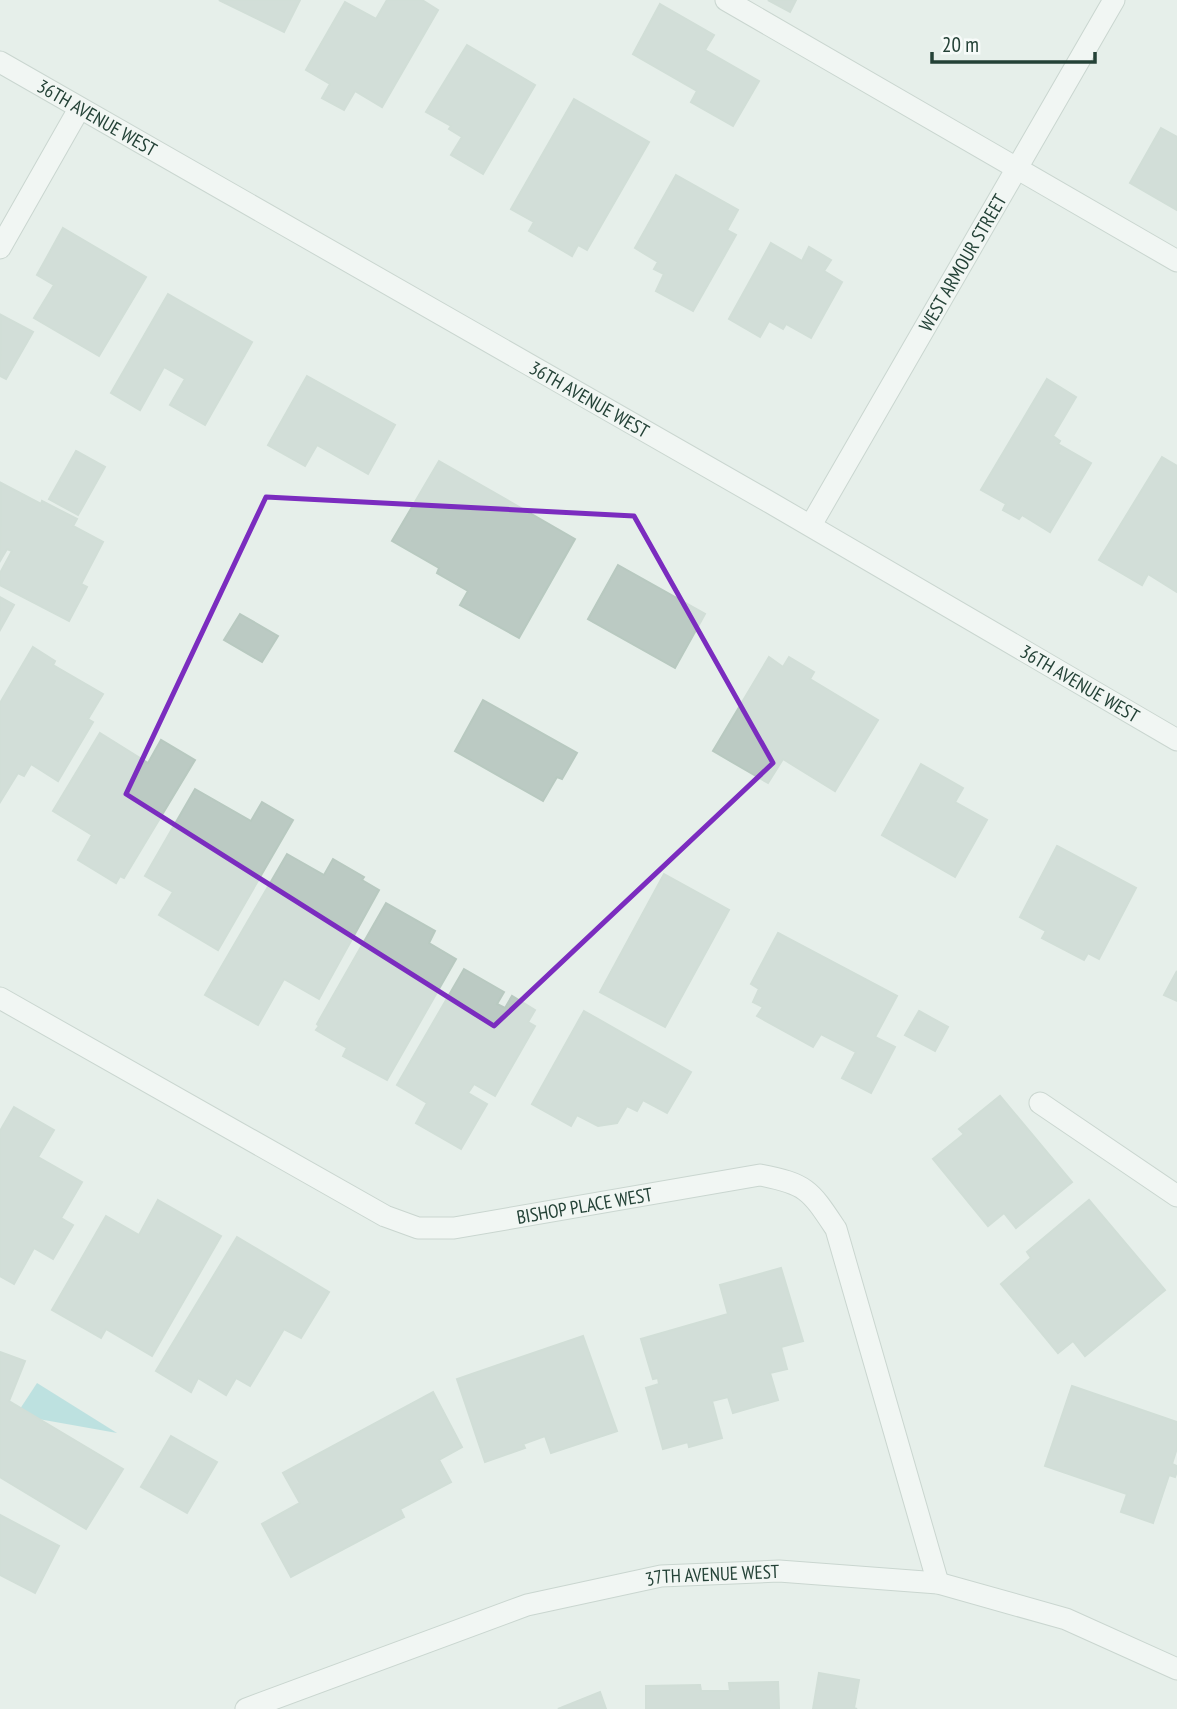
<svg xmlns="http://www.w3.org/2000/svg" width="1177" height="1709" font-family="'PT Sans Narrow',sans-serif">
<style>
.water{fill:#8dd0d5}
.building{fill:#bbcac3;stroke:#b8c9c0;stroke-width:2}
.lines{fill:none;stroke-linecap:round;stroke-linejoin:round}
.minor-casing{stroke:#a8b8b1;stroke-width:23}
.minor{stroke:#fff;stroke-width:21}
.marked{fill:none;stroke:#7b2cbf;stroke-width:5;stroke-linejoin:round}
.labels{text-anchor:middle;stroke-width:6;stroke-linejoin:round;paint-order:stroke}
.street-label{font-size:19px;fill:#244237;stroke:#f7fbf9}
</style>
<rect width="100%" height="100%" fill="#e6efea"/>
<!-- water -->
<path class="water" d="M 37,1383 L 117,1433 L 16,1415 Z"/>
<!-- building -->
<g class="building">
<path d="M 219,0 L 300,0 L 284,32 Z"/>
<path d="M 387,0 L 422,0 L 438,10 L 382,107 L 355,91 L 344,110 L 322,98 L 330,84 L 306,70 L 345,2 L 376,19 Z"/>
<path d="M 768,0 L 796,0 L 790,12 Z"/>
<path d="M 660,4 L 714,35 L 705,50 L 759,81 L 733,126 L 691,102 L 697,91 L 633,54 Z"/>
<path d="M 467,45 L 535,85 L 483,174 L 451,155 L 462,137 L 449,129 L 451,126 L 426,112 Z"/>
<path d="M 574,99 L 649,142 L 587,250 L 578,245 L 572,256 L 529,231 L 534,222 L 511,209 Z"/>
<path d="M 1161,128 L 1177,137 L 1177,210 L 1130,183 Z"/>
<path d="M 676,175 L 738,210 L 727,230 L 736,235 L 693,311 L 656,291 L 664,274 L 654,269 L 658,262 L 635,248 Z"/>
<path d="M 63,228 L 146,277 L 99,356 L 34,318 L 54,285 L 37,275 Z"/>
<path d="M 771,243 L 802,261 L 809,247 L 831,260 L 824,271 L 842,282 L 811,338 L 786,324 L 783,329 L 769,321 L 760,337 L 729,319 Z"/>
<path d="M 168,294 L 252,342 L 205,425 L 170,405 L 185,379 L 164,367 L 140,410 L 111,393 Z"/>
<path d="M 1,315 L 33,332 L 6,379 L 0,376 Z"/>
<path d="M 307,376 L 395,425 L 368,474 L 317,445 L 305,466 L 268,445 Z"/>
<path d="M 1047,379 L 1076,397 L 1053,436 L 1060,441 L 1058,444 L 1091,463 L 1050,532 L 1022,515 L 1019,519 L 1003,510 L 1006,504 L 981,490 Z"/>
<path d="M 76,451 L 105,467 L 78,515 L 49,499 Z"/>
<path d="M 1162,457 L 1177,466 L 1177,592 L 1148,574 L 1142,585 L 1099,560 Z"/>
<path d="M 439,461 L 575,539 L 519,638 L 460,605 L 468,591 L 437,573 L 439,568 L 392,541 Z"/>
<path d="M 1,483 L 41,504 L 42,501 L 77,519 L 73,526 L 103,542 L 81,584 L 87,587 L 69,621 L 0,585 L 0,573 L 12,551 L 7,549 L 0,561 Z"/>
<path d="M 618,565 L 705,614 L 675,668 L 588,619 Z"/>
<path d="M 0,597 L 14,605 L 0,630 Z"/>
<path d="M 240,614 L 278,636 L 262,662 L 224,640 Z"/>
<path d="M 33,647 L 55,661 L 53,665 L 103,694 L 88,719 L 93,722 L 58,781 L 31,764 L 24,776 L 18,773 L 0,802 L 0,703 Z"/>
<path d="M 769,657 L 783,667 L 789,657 L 814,672 L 810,679 L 878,720 L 835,791 L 783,759 L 768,783 L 713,751 Z"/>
<path d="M 483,700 L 577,753 L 562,779 L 557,777 L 543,801 L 455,751 Z"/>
<path d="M 100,733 L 148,763 L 161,740 L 195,760 L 124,878 L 120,876 L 116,883 L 78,860 L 92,835 L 53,811 Z"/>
<path d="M 921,764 L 963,788 L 955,802 L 987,820 L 955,877 L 882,835 Z"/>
<path d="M 195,789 L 251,821 L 262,802 L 293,820 L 218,950 L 159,915 L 173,892 L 145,876 Z"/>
<path d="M 1057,846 L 1136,888 L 1099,959 L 1088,953 L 1084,960 L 1042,938 L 1046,931 L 1020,917 Z"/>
<path d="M 287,854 L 324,875 L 333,859 L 364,877 L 362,880 L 379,890 L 319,999 L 284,979 L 258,1025 L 205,995 Z"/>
<path d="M 664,874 L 729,910 L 665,1027 L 600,992 Z"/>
<path d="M 386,903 L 435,931 L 429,943 L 456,959 L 387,1080 L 343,1056 L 347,1048 L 316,1030 L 319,1026 L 317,1024 Z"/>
<path d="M 778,933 L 897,996 L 875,1037 L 895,1047 L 871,1093 L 842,1078 L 856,1052 L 821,1034 L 813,1047 L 757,1016 L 763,1007 L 753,1002 L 759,989 L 751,984 Z"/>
<path d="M 464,969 L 504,992 L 497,1004 L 505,1008 L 512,996 L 535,1010 L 528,1022 L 535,1026 L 495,1096 L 474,1084 L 468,1093 L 487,1104 L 461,1149 L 416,1123 L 427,1103 L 397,1085 Z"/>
<path d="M 1177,971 L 1177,1001 L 1164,995 Z"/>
<path d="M 584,1011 L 691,1072 L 667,1113 L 643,1100 L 637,1111 L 627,1106 L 617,1123 L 598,1126 L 577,1115 L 571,1126 L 532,1104 Z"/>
<path d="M 919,1011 L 948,1027 L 935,1051 L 905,1035 Z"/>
<path d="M 1000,1096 L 1072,1182 L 1016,1228 L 1004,1213 L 988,1226 L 933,1159 L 964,1134 L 959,1129 Z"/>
<path d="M 14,1107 L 54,1130 L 38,1157 L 82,1182 L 61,1218 L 73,1225 L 53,1259 L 34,1248 L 14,1284 L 0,1276 L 0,1131 Z"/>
<path d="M 158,1200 L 221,1236 L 152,1356 L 106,1329 L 101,1338 L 52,1310 L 106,1216 L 139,1235 Z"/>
<path d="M 1089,1200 L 1165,1290 L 1085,1356 L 1073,1341 L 1058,1353 L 1001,1284 L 1031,1258 L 1027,1252 Z"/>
<path d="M 237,1237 L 329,1292 L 301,1338 L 284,1329 L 250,1386 L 236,1378 L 226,1395 L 198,1378 L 191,1392 L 156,1371 Z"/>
<path d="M 781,1268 L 803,1341 L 781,1347 L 787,1369 L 770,1373 L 778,1400 L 733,1413 L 728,1397 L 712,1401 L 722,1438 L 689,1447 L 688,1442 L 663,1449 L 646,1388 L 659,1384 L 658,1378 L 653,1379 L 641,1339 L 728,1314 L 720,1285 Z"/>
<path d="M 583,1336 L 617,1431 L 551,1453 L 545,1436 L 523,1444 L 525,1448 L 485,1462 L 457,1379 Z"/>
<path d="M 0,1352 L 25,1361 L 9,1401 L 123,1469 L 86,1529 L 0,1477 Z"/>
<path d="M 1072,1386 L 1177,1422 L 1177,1448 L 1172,1464 L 1177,1466 L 1177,1471 L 1175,1477 L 1169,1475 L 1153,1523 L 1121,1512 L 1127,1494 L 1045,1466 Z"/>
<path d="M 433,1392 L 462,1447 L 439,1460 L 451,1482 L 400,1509 L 404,1517 L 291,1577 L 262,1524 L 300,1503 L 283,1473 Z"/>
<path d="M 171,1436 L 217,1462 L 187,1513 L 141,1487 Z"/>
<path d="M 0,1515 L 59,1546 L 35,1593 L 0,1575 Z"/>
<path d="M 819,1673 L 859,1680 L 854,1708 L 857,1709 L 813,1709 Z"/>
<path d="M 778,1682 L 779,1709 L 646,1709 L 646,1686 L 700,1685 L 701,1691 L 730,1691 L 729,1683 Z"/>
<path d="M 600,1692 L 606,1709 L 558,1709 Z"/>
</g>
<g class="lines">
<!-- minor casing -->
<g class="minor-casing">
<g id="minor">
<path d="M 726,0 L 1177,261"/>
<path id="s1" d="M 0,62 L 771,503 L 1177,740"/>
<path d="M 0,248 L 79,109"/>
<path id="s2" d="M 811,525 L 1114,0"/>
<path id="s3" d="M 0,998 L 385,1216 L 418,1228 L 454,1228 L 760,1175 C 807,1184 810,1190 836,1229 L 938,1583"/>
<path d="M 1040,1103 L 1177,1196"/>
<path id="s4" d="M 246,1709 L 527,1605 L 661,1576 L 779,1571 L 938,1583 L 1066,1619 L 1177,1669"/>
</g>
</g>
<!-- minor -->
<use href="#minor" class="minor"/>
</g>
<!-- marked area -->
<path d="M0 0H1177V1709H0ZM 266,497 L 634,516 L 773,763 L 494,1026 L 126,794 Z" fill="#e6efea" fill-opacity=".55" fill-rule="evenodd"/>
<path class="marked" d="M 266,497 L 634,516 L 773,763 L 494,1026 L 126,794 Z"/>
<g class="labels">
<!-- street labels -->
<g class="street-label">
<text dy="7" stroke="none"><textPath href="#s1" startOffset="112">36TH AVENUE WEST</textPath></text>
<text dy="7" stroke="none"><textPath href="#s2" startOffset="303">WEST ARMOUR STREET</textPath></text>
<text dy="7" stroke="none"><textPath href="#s1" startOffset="679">36TH AVENUE WEST</textPath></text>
<text dy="7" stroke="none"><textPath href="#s1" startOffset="1246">36TH AVENUE WEST</textPath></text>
<text dy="7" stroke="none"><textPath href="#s3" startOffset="646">BISHOP PLACE WEST</textPath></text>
<text dy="7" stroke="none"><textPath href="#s4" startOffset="488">37TH AVENUE WEST</textPath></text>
</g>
</g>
<!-- scale -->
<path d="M932 52v10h163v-10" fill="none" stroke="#244237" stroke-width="3.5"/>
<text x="942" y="52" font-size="21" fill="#244237" stroke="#f7fbf9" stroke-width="5" paint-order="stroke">20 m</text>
</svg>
